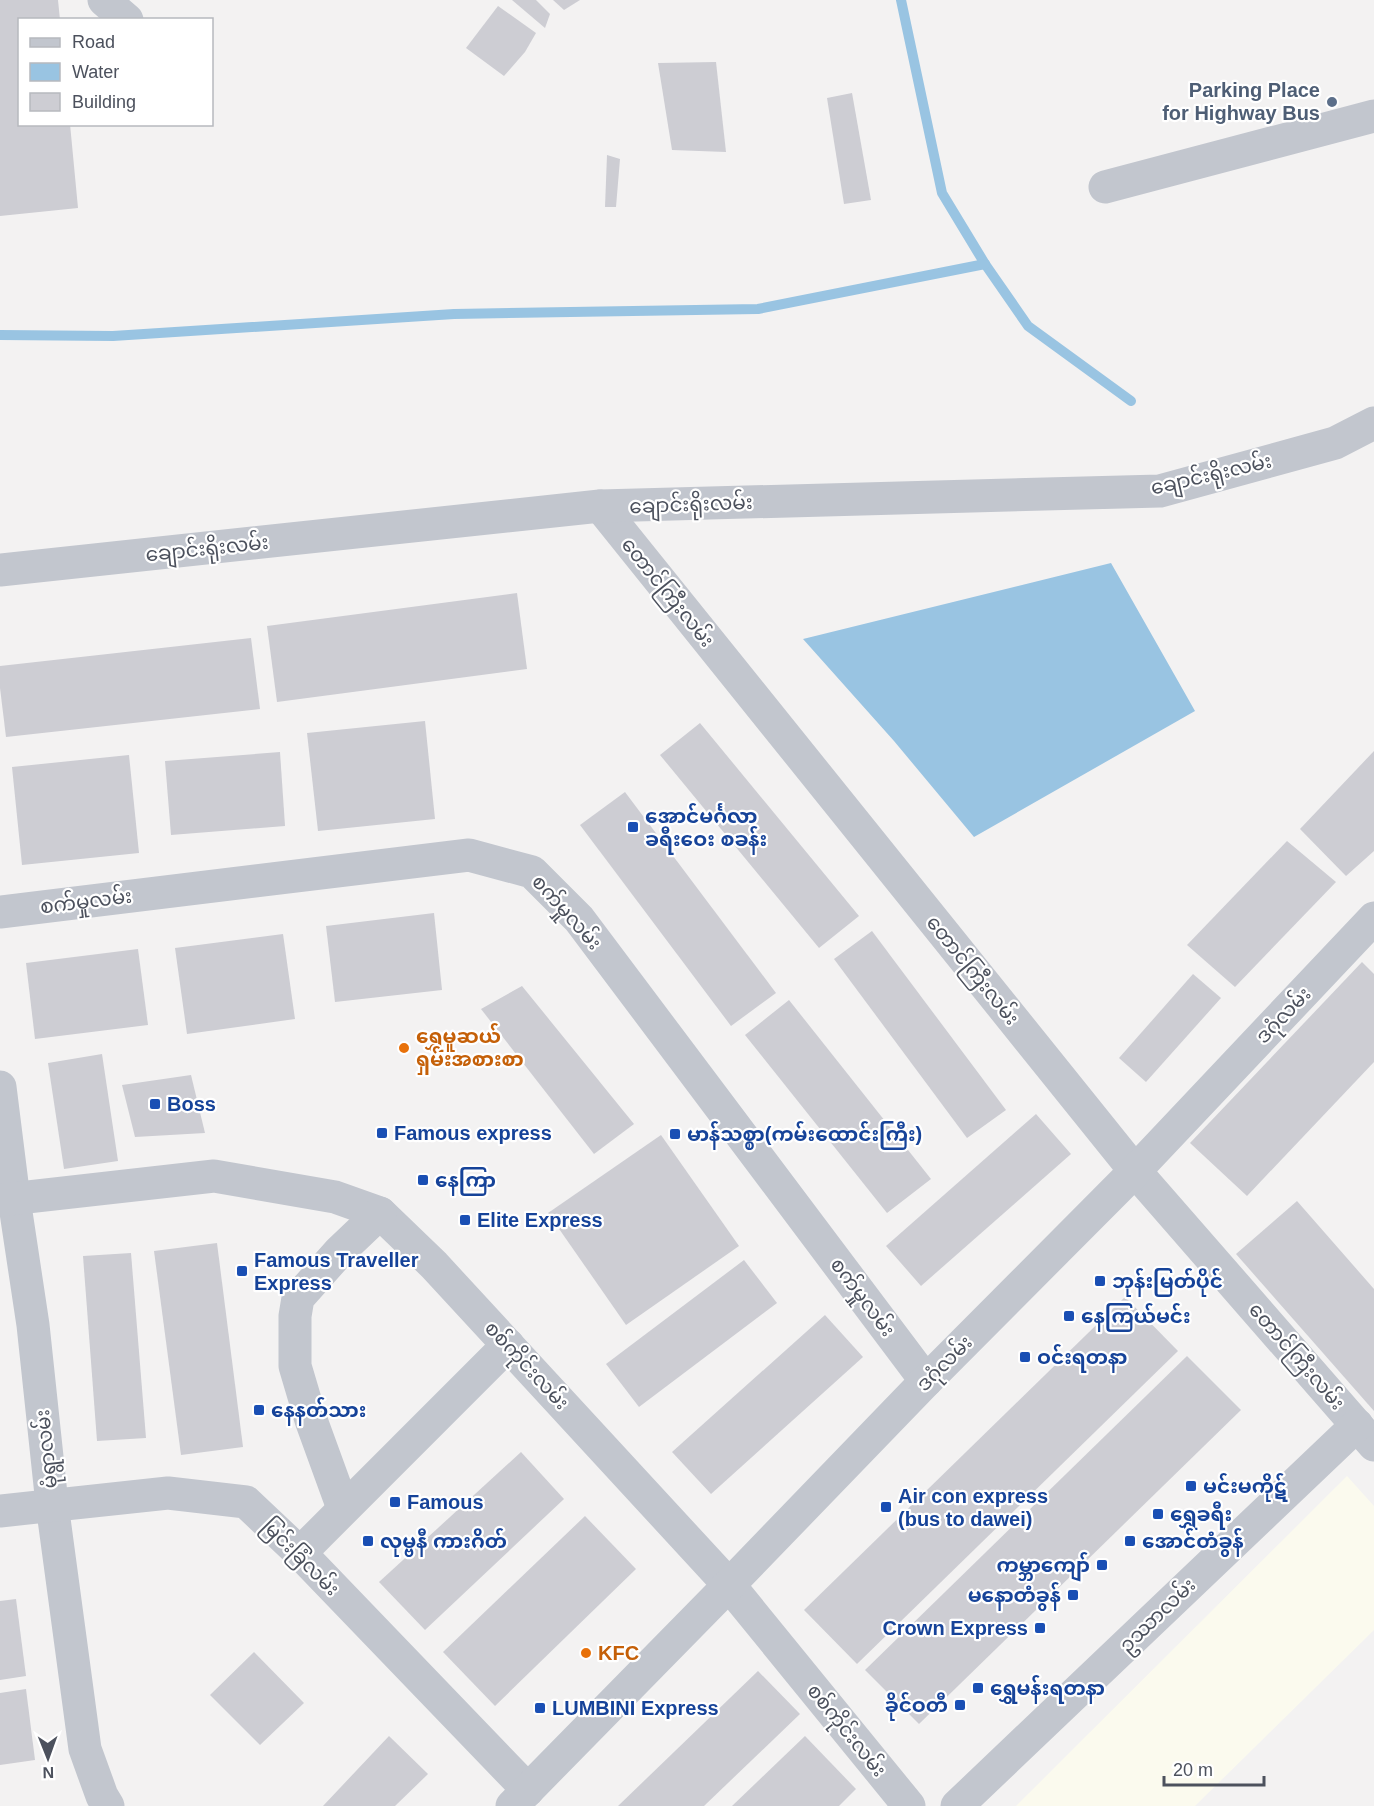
<svg xmlns="http://www.w3.org/2000/svg" width="1374" height="1806" font-family="Helvetica,'Noto Sans Myanmar',sans-serif">
<style>
.commercial{fill:#fbfaee}
.water{fill:#99c4e2}
.lines{fill:none;stroke-linecap:round;stroke-linejoin:round}
.stream{stroke:#99c4e2;stroke-width:10}
.building{fill:#cdcdd3}
.minor{stroke:#c2c6ce;stroke-width:33}
.service-dot{fill:#5c6f8a;stroke:#fff;stroke-width:2}
.transit-dot{fill:#1a4fb4;stroke:#fff;stroke-width:2}
.food-dot{fill:#e8710a;stroke:#fff;stroke-width:2}
.labels{text-anchor:middle;stroke-width:4.5;stroke-linejoin:round;paint-order:stroke}
.service-label{font-size:20px;font-weight:bold;fill:#4e5e75;stroke:#fff;text-anchor:end}
.street-label{font-size:20px;fill:#4c515d;stroke:#fff}
.transit-label{font-size:20px;font-weight:bold;fill:#164399;stroke:#fff;text-anchor:start}
.food-label{font-size:20px;font-weight:bold;fill:#c56008;stroke:#fff;text-anchor:start}
</style>
<rect width="100%" height="100%" fill="#f3f2f2"/>
<!-- commercial -->
<path class="commercial" d="M 1347,1476 L 1374,1506 L 1374,1630 L 1195,1806 L 1016,1806 Z"/>
<!-- water -->
<path class="water" d="M 1111,563 L 1195,711 L 974,837 L 894,741 L 803,639 Z"/>
<g class="lines">
<!-- stream -->
<g class="stream">
<path d="M 901,0 L 942,193 L 985,264 L 1028,326 L 1131,401"/>
<path d="M 0,335 L 113,336 L 454,314 L 758,309 L 985,264"/>
</g>
</g>
<!-- building -->
<g class="building">
<path d="M 0,0 L 58,0 L 60,20 L 20,20 L 20,124 L 70,124 L 78,208 L 0,216 Z"/>
<path d="M 512,0 L 536,0 L 550,14 L 545,28 Z"/>
<path d="M 553,0 L 580,0 L 564,10 Z"/>
<path d="M 498,6 L 536,33 L 525,52 L 504,76 L 466,48 Z"/>
<path d="M 716,62 L 726,152 L 672,150 L 658,63 Z"/>
<path d="M 852,93 L 871,200 L 844,204 L 827,98 Z"/>
<path d="M 607,155 L 620,159 L 616,207 L 605,207 Z"/>
<path d="M 517,593 L 527,669 L 277,702 L 267,626 Z"/>
<path d="M 251,638 L 260,709 L 6,737 L 0,688 L 0,666 Z"/>
<path d="M 425,721 L 435,819 L 318,831 L 307,733 Z"/>
<path d="M 700,723 L 859,916 L 819,948 L 660,755 Z"/>
<path d="M 1374,751 L 1374,851 L 1346,876 L 1300,829 Z"/>
<path d="M 280,752 L 285,826 L 171,835 L 165,761 Z"/>
<path d="M 129,755 L 139,853 L 22,865 L 12,767 Z"/>
<path d="M 625,792 L 776,993 L 731,1026 L 580,825 Z"/>
<path d="M 1287,841 L 1336,882 L 1235,987 L 1187,945 Z"/>
<path d="M 434,913 L 442,990 L 335,1002 L 326,926 Z"/>
<path d="M 872,931 L 1006,1110 L 967,1138 L 834,959 Z"/>
<path d="M 283,934 L 295,1019 L 187,1034 L 175,948 Z"/>
<path d="M 138,949 L 148,1025 L 35,1039 L 26,963 Z"/>
<path d="M 1362,962 L 1374,974 L 1374,1062 L 1247,1196 L 1190,1143 Z"/>
<path d="M 1193,974 L 1221,998 L 1146,1082 L 1119,1058 Z"/>
<path d="M 522,986 L 634,1124 L 594,1154 L 481,1009 Z"/>
<path d="M 789,1000 L 931,1179 L 887,1213 L 745,1035 Z"/>
<path d="M 102,1054 L 118,1161 L 64,1169 L 48,1063 Z"/>
<path d="M 191,1075 L 205,1133 L 135,1137 L 122,1085 Z"/>
<path d="M 1036,1114 L 1071,1154 L 921,1286 L 886,1246 Z"/>
<path d="M 661,1135 L 739,1246 L 626,1325 L 548,1213 Z"/>
<path d="M 1297,1201 L 1374,1289 L 1374,1411 L 1236,1254 Z"/>
<path d="M 217,1243 L 243,1447 L 181,1455 L 154,1251 Z"/>
<path d="M 131,1253 L 146,1438 L 97,1441 L 83,1256 Z"/>
<path d="M 744,1260 L 777,1303 L 639,1407 L 606,1364 Z"/>
<path d="M 1125,1297 L 1178,1351 L 857,1664 L 804,1610 Z"/>
<path d="M 825,1315 L 863,1357 L 711,1494 L 672,1452 Z"/>
<path d="M 1187,1356 L 1241,1410 L 919,1724 L 865,1670 Z"/>
<path d="M 521,1452 L 564,1499 L 425,1630 L 379,1582 Z"/>
<path d="M 585,1516 L 636,1569 L 495,1706 L 443,1652 Z"/>
<path d="M 16,1599 L 26,1676 L 0,1680 L 0,1601 Z"/>
<path d="M 254,1652 L 304,1703 L 260,1745 L 210,1695 Z"/>
<path d="M 758,1671 L 800,1714 L 704,1806 L 618,1806 Z"/>
<path d="M 26,1689 L 35,1760 L 0,1765 L 0,1693 Z"/>
<path d="M 389,1736 L 428,1774 L 395,1806 L 323,1806 Z"/>
<path d="M 805,1736 L 856,1789 L 839,1806 L 732,1806 Z"/>
</g>
<g class="lines">
<!-- minor -->
<g class="minor">
<path d="M 104,0 L 127,20"/>
<path d="M 1105,187 L 1374,116"/>
<path d="M 600,506 L 1135,1171 L 1374,1445"/>
<path d="M 0,570 L 600,506 L 1160,491 L 1335,443 L 1374,423"/>
<path d="M 0,912 L 469,855 L 532,872 L 579,919 L 926,1381"/>
<path d="M 0,1087 L 14,1199 L 33,1325 L 52,1504 L 85,1749 L 102,1796 L 108,1806"/>
<path d="M 0,1200 L 214,1176 L 335,1197 L 380,1213 L 434,1265 L 729,1585 L 909,1806"/>
<path d="M 343,1508 L 311,1420 L 295,1366 L 295,1316 L 298,1298 L 339,1252 L 380,1213"/>
<path d="M 0,1511 L 168,1493 L 246,1502 L 300,1553 L 528,1790"/>
<path d="M 300,1553 L 508,1345"/>
<path d="M 512,1806 L 729,1585 L 926,1381 L 1135,1171 L 1374,918"/>
<path d="M 957,1806 L 1357,1425"/>
</g>
</g>
<!-- markers -->
<circle class="service-dot" cx="1332" cy="102" r="6"/>
<g class="transit-dot">
<rect x="627" y="821" width="12" height="12" rx="3"/>
<rect x="149" y="1098" width="12" height="12" rx="3"/>
<rect x="376" y="1127" width="12" height="12" rx="3"/>
<rect x="669" y="1128" width="12" height="12" rx="3"/>
<rect x="417" y="1174" width="12" height="12" rx="3"/>
<rect x="459" y="1214" width="12" height="12" rx="3"/>
<rect x="236" y="1265" width="12" height="12" rx="3"/>
<rect x="1094" y="1275" width="12" height="12" rx="3"/>
<rect x="1063" y="1310" width="12" height="12" rx="3"/>
<rect x="1019" y="1351" width="12" height="12" rx="3"/>
<rect x="253" y="1404" width="12" height="12" rx="3"/>
<rect x="1185" y="1480" width="12" height="12" rx="3"/>
<rect x="389" y="1496" width="12" height="12" rx="3"/>
<rect x="880" y="1501" width="12" height="12" rx="3"/>
<rect x="1152" y="1508" width="12" height="12" rx="3"/>
<rect x="362" y="1535" width="12" height="12" rx="3"/>
<rect x="1124" y="1535" width="12" height="12" rx="3"/>
<rect x="1096" y="1559" width="12" height="12" rx="3"/>
<rect x="1067" y="1589" width="12" height="12" rx="3"/>
<rect x="1034" y="1622" width="12" height="12" rx="3"/>
<rect x="972" y="1682" width="12" height="12" rx="3"/>
<rect x="954" y="1699" width="12" height="12" rx="3"/>
<rect x="534" y="1702" width="12" height="12" rx="3"/>
</g>
<g class="food-dot">
<circle cx="404" cy="1048" r="6"/>
<circle cx="586" cy="1653" r="6"/>
</g>
<g class="labels">
<!-- service labels -->
<g class="service-label">
<text x="1320" y="97">Parking Place<tspan x="1320" dy="23">for Highway Bus</tspan></text>
</g>
<!-- street labels -->
<g class="street-label">
<text transform="translate(1211 474) rotate(-13)" y="7">ချောင်းရိုးလမ်း</text>
<text transform="translate(691 504) rotate(-2)" y="7">ချောင်းရိုးလမ်း</text>
<text transform="translate(207 548) rotate(-6)" y="7">ချောင်းရိုးလမ်း</text>
<text transform="translate(668 592) rotate(51)" y="7">တောင်ကြီးလမ်း</text>
<text transform="translate(86 901) rotate(-7)" y="7">စက်မှုလမ်း</text>
<text transform="translate(567 912) rotate(48)" y="7">စက်မှုလမ်း</text>
<text transform="translate(973 970) rotate(51)" y="7">တောင်ကြီးလမ်း</text>
<text transform="translate(1283 1015) rotate(-46)" y="7">ဒဂုံလမ်း</text>
<text transform="translate(863 1297) rotate(53)" y="7">စက်မှုလမ်း</text>
<text transform="translate(1297 1356) rotate(49)" y="7">တောင်ကြီးလမ်း</text>
<text transform="translate(944 1363) rotate(-45)" y="7">ဒဂုံလမ်း</text>
<text transform="translate(527 1365) rotate(47)" y="7">စစ်ကိုင်းလမ်း</text>
<text transform="translate(46 1449) rotate(-96)" y="7">မုံရွာလမ်း</text>
<text transform="translate(301 1557) rotate(45)" y="7">မြင်းခြံလမ်း</text>
<text transform="translate(1157 1615) rotate(-44)" y="7">ဥဿာလမ်း</text>
<text transform="translate(847 1730) rotate(51)" y="7">စစ်ကိုင်းလမ်း</text>
</g>
<!-- transit labels -->
<g class="transit-label">
<text x="645" y="823">အောင်မင်္ဂလာ<tspan x="645" dy="23">ခရီးဝေး စခန်း</tspan></text>
<text x="167" y="1111">Boss</text>
<text x="394" y="1140">Famous express</text>
<text x="687" y="1141">မာန်သစ္စာ(ကမ်းထောင်းကြီး)</text>
<text x="435" y="1187">နေကြာ</text>
<text x="477" y="1227">Elite Express</text>
<text x="254" y="1267">Famous Traveller<tspan x="254" dy="23">Express</tspan></text>
<text x="1112" y="1288">ဘုန်းမြတ်ပိုင်</text>
<text x="1081" y="1323">နေကြယ်မင်း</text>
<text x="1037" y="1364">ဝင်းရတနာ</text>
<text x="271" y="1417">နေနတ်သား</text>
<text x="1203" y="1493">မင်းမကိုဋ်</text>
<text x="898" y="1503">Air con express<tspan x="898" dy="23">(bus to dawei)</tspan></text>
<text x="407" y="1509">Famous</text>
<text x="1170" y="1521">ရွှေခရီး</text>
<text x="380" y="1548">လုမ္ဗနီ ကားဂိတ်</text>
<text x="1142" y="1548">အောင်တံခွန်</text>
<text x="1090" y="1572" text-anchor="end">ကမ္ဘာကျော်</text>
<text x="1061" y="1602" text-anchor="end">မနောတံခွန်</text>
<text x="1028" y="1635" text-anchor="end">Crown Express</text>
<text x="990" y="1695">ရွှေမန်းရတနာ</text>
<text x="948" y="1712" text-anchor="end">ခိုင်ဝတီ</text>
<text x="552" y="1715">LUMBINI Express</text>
</g>
<!-- food labels -->
<g class="food-label">
<text x="416" y="1043">ရွှေမူဆယ်<tspan x="416" dy="23">ရှမ်းအစားစာ</tspan></text>
<text x="598" y="1660">KFC</text>
</g>
</g>
<!-- legend -->
<rect x="18" y="18" width="195" height="108" fill="#ffffff" stroke="#b7b9be" stroke-width="1.5"/>
<rect x="30" y="38" width="30" height="9" fill="#c2c6ce" stroke="#b7b9be" stroke-width="1.5"/>
<text x="72" y="48" font-size="18" fill="#4c515d">Road</text>
<rect x="30" y="63" width="30" height="18" fill="#99c4e2" stroke="#b7b9be" stroke-width="1.5"/>
<text x="72" y="78" font-size="18" fill="#4c515d">Water</text>
<rect x="30" y="93" width="30" height="18" fill="#cdcdd3" stroke="#b7b9be" stroke-width="1.5"/>
<text x="72" y="108" font-size="18" fill="#4c515d">Building</text>
<!-- north arrow -->
<g transform="translate(48 1758) rotate(179)" stroke="#ffffff" stroke-width="4.5" paint-order="stroke">
<path d="M0-4.5L10 22L0 15L-10 22Z" fill="#4c515d"/>
<text y="-9" font-size="16" font-weight="bold" text-anchor="middle" fill="#4c515d">N</text>
</g>
<!-- scale -->
<path d="M1164 1776v9h100v-9" fill="none" stroke="#4c515d" stroke-width="3"/>
<text x="1173" y="1776" font-size="18" fill="#4c515d" stroke="#ffffff" stroke-width="4.5" paint-order="stroke">20 m</text>
</svg>
